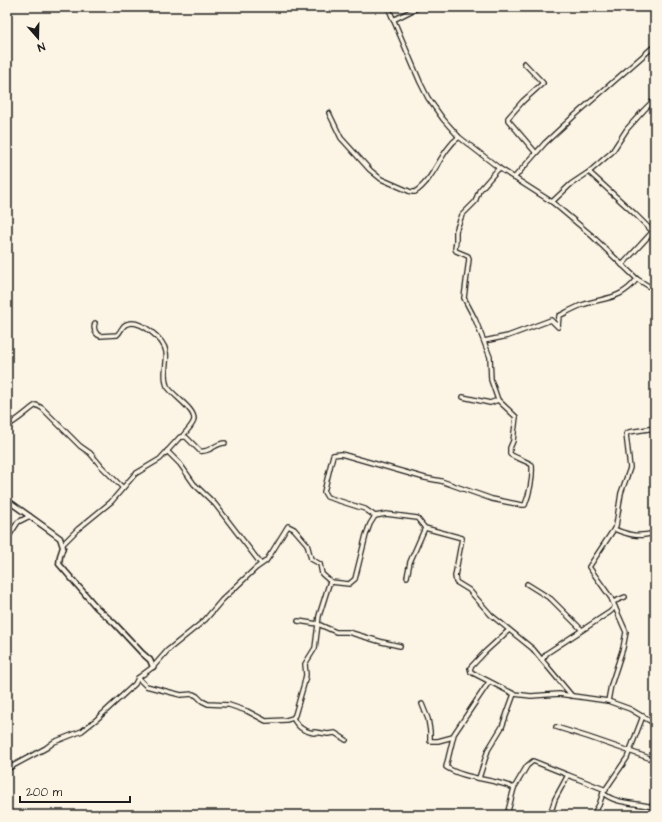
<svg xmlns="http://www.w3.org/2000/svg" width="662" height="822" font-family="'Architects Daughter',sans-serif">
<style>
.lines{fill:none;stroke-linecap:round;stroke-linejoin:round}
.minor-casing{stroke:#1c1c1c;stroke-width:6}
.tertiary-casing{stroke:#1c1c1c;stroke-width:7}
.minor{stroke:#fcf5e5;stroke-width:3.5}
.tertiary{stroke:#fcf5e5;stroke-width:4}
</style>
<rect width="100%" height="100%" fill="#fcf5e5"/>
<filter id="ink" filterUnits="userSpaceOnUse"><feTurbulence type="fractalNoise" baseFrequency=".025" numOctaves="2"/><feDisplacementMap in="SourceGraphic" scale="8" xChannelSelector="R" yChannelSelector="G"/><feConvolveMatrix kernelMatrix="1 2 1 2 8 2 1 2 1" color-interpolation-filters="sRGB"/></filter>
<g filter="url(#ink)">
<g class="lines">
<!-- minor casing -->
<g class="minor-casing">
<g id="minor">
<path d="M 388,7 L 420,82 L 428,98 L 443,119 L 459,137 L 499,168 L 552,202 L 590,234 L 637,279 L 655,290"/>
<path d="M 393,20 L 419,7"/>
<path d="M 524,63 L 543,83 L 523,101 L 508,118 L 508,120 L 536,153"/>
<path d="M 329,113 L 341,138 L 370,170 L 381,179 L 411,192 L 415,192 C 435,179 440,151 459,137"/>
<path d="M 589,172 L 612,152 L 627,129 L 644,110 L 655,99"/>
<path d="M 514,178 L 545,143 L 573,117 L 652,48"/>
<path d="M 552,202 L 571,184 L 589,172 L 635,214 L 652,231"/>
<path d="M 622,265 L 655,229"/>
<path d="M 95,323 C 93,328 95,334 100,336 L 117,335 C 121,332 122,325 127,324 C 140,319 164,339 166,352 C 168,363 162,374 167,386 C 173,396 194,408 194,419 C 194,425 185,432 182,437"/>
<path d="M 484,341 L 508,336 L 551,320 L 558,327 L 559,316 C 567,312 574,308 582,305 C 605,297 621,300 637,279"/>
<path d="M 463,397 L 490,403 L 498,400"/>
<path d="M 7,426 C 18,420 26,412 36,405 L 42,408 L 80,446 L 90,453 L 101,466 L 123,488"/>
<path d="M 167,451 L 180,464 L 194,484 L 215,504 L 261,564"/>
<path d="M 375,516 L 365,509 L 327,497 L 324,492 L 333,455 L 341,454 L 425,478 L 441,481 L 492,499 L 522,505 L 525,505 C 530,492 533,479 532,465 C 525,460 517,459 510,454 L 510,448 L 513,441 L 516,417 L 498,400 L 491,380 L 490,357 L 475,319 L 464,298 L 469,259 L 468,256 L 456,251 L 455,249 L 456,241 L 456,231 L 462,215 L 475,202 L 479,191 L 499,168"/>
<path d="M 614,529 C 631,536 638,537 655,533"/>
<path d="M 7,539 L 18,522 L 30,516"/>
<path d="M 63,544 L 78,529 L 111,502 L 135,474 L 160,459 L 180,437 L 186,437 L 200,451 C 210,453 215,443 225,443"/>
<path d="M 407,577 L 410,562 L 425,528"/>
<path d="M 527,584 L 551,599 L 582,630"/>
<path d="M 613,602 L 625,597"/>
<path d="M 298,621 L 318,624 L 336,632 L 348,632 L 382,642 L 400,646"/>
<path d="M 509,630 L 485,652 L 470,668 L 471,672 L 514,694 L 531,696 L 559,694 L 608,701 L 630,709 L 655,724"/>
<path d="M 542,660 L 547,653 L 610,612 L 615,607"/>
<path d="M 138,678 L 146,686 L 181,695 L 193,694 L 197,696 L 202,701 L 208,704 L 229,705 L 247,711 L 266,721 L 286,720 L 293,718 L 295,715 L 304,684 L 306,675 L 305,664 L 315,648 L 319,616 L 329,584 L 331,582 L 349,584 L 355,579 L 366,535 L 370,524 L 375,516 L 386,514 L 417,518 L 425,528 L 462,538 L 455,576 L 456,582 L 469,590 L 491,615 L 533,649 L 542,660 L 572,696"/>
<path d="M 489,682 L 454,734 L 446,767 C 466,780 493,778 514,788 L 507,815"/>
<path d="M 608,701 L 611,685 L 623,648 L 626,632 L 611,598 L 589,567 L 616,526 L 621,493 L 630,468 L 626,434 L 629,432 L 655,428"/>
<path d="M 422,704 L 428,719 L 430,731 L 430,741 L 438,741 L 453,737"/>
<path d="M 293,718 C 298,728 304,731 314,733 L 314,732 L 328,734 L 335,733 L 346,740"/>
<path d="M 556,727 L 588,737 L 655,760"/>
<path d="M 7,769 L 46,748 L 54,742 L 82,731 L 97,719 L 135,684 L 138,678 L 153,667 L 168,650 L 205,620 L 222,600 L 256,568 L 266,561 L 272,552 L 288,526 L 294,529 L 307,544 L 311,559 L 320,564 L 322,574 L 331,582"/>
<path d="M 479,778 L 488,750 L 502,727 L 514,694"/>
<path d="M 514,788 L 527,766 L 533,761 L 568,775"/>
<path d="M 603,793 C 617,805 638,802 655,808"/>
<path d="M 550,815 L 555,799 L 568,775 L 606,790"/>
<path d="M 593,815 L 599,805 L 603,793 L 627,758 L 643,716"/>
</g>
</g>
<!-- tertiary casing -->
<g class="tertiary-casing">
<path id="tertiary" d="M 7,500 L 60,538 L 63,547 L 60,556 L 59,564 L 97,608 L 114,623 L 142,653 L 150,660 L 153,667"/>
</g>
<!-- minor -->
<use href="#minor" class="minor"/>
<!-- tertiary -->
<use href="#tertiary" class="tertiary"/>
</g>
</g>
<!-- margin -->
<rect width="662" height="822" fill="none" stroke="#fcf5e5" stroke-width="24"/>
<rect x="12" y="12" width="638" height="798" fill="none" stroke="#1c1c1c" stroke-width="1.5" filter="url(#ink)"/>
<!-- north arrow -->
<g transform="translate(38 38) rotate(160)" stroke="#fcf5e5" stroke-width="3" paint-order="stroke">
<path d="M0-3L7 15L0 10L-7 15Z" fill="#1c1c1c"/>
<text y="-6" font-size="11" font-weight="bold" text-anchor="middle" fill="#1c1c1c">N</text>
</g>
<!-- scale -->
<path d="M20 796v6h110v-6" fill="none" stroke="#1c1c1c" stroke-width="2"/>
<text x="26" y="796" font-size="12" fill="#1c1c1c" stroke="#fcf5e5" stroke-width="3" paint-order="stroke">200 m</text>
</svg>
